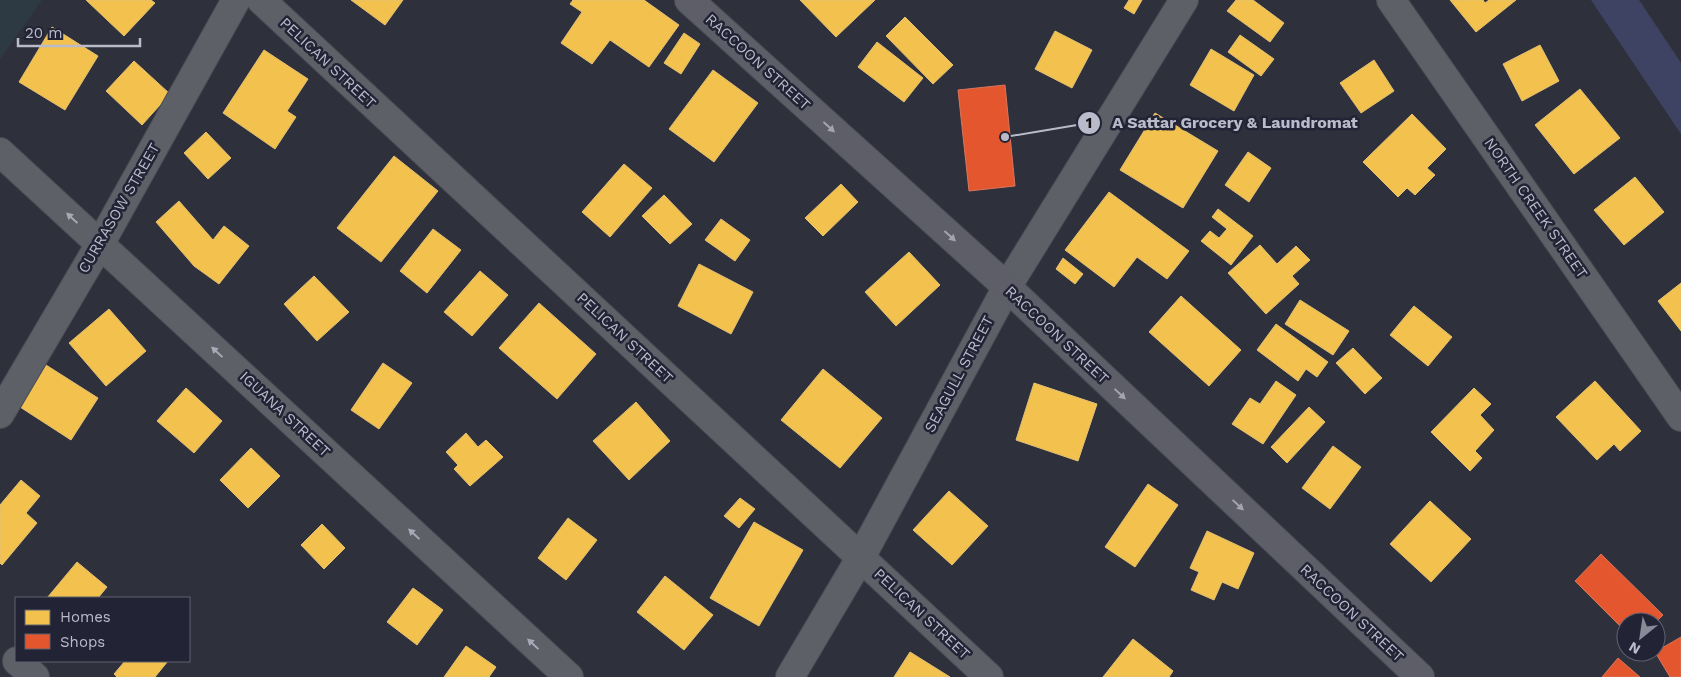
<svg xmlns="http://www.w3.org/2000/svg" width="1681" height="677" font-family="'Work Sans',sans-serif">
<style>
.green{fill:#2e3a43}
.water{fill:#3e4364}
.homes{fill:#f2c14e;stroke:#e1bf73}
.shops{fill:#e4572e;stroke:#d7755d}
.lines{fill:none;stroke-linecap:round;stroke-linejoin:round}
.street-casing{stroke:#4a4c54;stroke-width:30}
.secondary-casing{stroke:#4a4c54;stroke-width:30}
.street{stroke:#5e6068;stroke-width:28}
.secondary{stroke:#5d5e67;stroke-width:28}
.oneway{fill:#a3a4b1}
.oneway2{fill:#a8a9b6}
.labels{text-anchor:middle;stroke-width:5;stroke-linejoin:round;paint-order:stroke}
.street-label{font-size:15px;fill:#babbca;stroke:#222435}
.leader{fill:none;stroke:#babbca;stroke-width:2}
.callout-dot{fill:#babbca;stroke:#222435;stroke-width:2}
.mark-label{font-size:15px;text-anchor:middle;font-weight:bold;fill:#111}
.callout-label{font-size:16px;text-anchor:middle;font-weight:bold;fill:#babbca;stroke:#222435;stroke-width:5;stroke-linejoin:round;paint-order:stroke}
</style>
<rect width="100%" height="100%" fill="#2e303b"/>
<!-- green -->
<path class="green" d="M 0,0 L 42,0 L 0,59 Z"/>
<!-- water -->
<path class="water" d="M 1591,0 L 1639,0 L 1681,63 L 1681,134 Z"/>
<!-- homes -->
<g class="homes">
<path d="M 86,0 L 151,0 L 155,3 L 124,36 Z"/>
<path d="M 351,0 L 403,0 L 385,25 Z"/>
<path d="M 573,0 L 644,0 L 679,25 L 649,67 L 610,40 L 592,64 L 561,43 L 582,12 L 570,4 Z"/>
<path d="M 800,0 L 875,0 L 836,37 Z"/>
<path d="M 1129,0 L 1142,0 L 1134,14 L 1124,8 Z"/>
<path d="M 1236,0 L 1253,0 L 1284,23 L 1270,42 L 1227,11 Z"/>
<path d="M 1450,0 L 1483,0 L 1485,3 L 1489,0 L 1516,0 L 1476,32 Z"/>
<path d="M 905,17 L 953,65 L 933,84 L 886,36 Z"/>
<path d="M 52,27 L 98,56 L 65,110 L 19,82 Z"/>
<path d="M 1055,31 L 1092,50 L 1072,88 L 1035,69 Z"/>
<path d="M 684,33 L 700,44 L 681,74 L 664,63 Z"/>
<path d="M 1240,35 L 1274,59 L 1261,76 L 1228,52 Z"/>
<path d="M 877,42 L 923,78 L 904,102 L 858,67 Z"/>
<path d="M 1540,45 L 1559,81 L 1522,101 L 1503,64 Z"/>
<path d="M 1211,49 L 1254,75 L 1234,111 L 1190,85 Z"/>
<path d="M 264,50 L 308,79 L 287,111 L 296,117 L 275,149 L 223,113 Z"/>
<path d="M 1374,60 L 1394,91 L 1361,113 L 1340,83 Z"/>
<path d="M 134,61 L 170,94 L 142,125 L 106,91 Z"/>
<path d="M 713,70 L 758,103 L 714,162 L 669,129 Z"/>
<path d="M 1580,89 L 1620,138 L 1574,174 L 1535,125 Z"/>
<path d="M 1155,113 L 1218,151 L 1183,208 L 1120,170 Z"/>
<path d="M 1412,114 L 1446,149 L 1427,168 L 1435,175 L 1415,195 L 1407,188 L 1398,197 L 1363,162 Z"/>
<path d="M 206,132 L 231,158 L 208,179 L 184,153 Z"/>
<path d="M 1248,152 L 1271,168 L 1249,202 L 1225,185 Z"/>
<path d="M 394,156 L 438,191 L 381,262 L 337,228 Z"/>
<path d="M 624,164 L 652,188 L 610,237 L 582,212 Z"/>
<path d="M 1635,177 L 1664,212 L 1624,245 L 1594,210 Z"/>
<path d="M 841,184 L 858,202 L 823,236 L 805,218 Z"/>
<path d="M 1109,192 L 1189,251 L 1167,279 L 1137,257 L 1114,287 L 1065,250 Z"/>
<path d="M 664,195 L 692,224 L 670,244 L 642,216 Z"/>
<path d="M 179,201 L 213,240 L 224,226 L 249,246 L 219,284 L 194,266 L 156,222 Z"/>
<path d="M 1218,209 L 1253,236 L 1231,265 L 1201,241 L 1210,231 L 1219,238 L 1227,229 L 1212,217 Z"/>
<path d="M 721,219 L 750,240 L 735,261 L 705,240 Z"/>
<path d="M 433,229 L 461,250 L 427,293 L 400,271 Z"/>
<path d="M 1260,245 L 1277,264 L 1296,246 L 1310,260 L 1292,276 L 1299,284 L 1266,314 L 1228,273 Z"/>
<path d="M 909,252 L 940,285 L 896,326 L 865,292 Z"/>
<path d="M 1063,258 L 1083,274 L 1075,284 L 1056,269 Z"/>
<path d="M 699,264 L 753,292 L 731,334 L 678,306 Z"/>
<path d="M 480,271 L 508,295 L 472,336 L 444,312 Z"/>
<path d="M 314,276 L 349,312 L 317,341 L 284,304 Z"/>
<path d="M 1681,283 L 1681,331 L 1658,301 Z"/>
<path d="M 1181,296 L 1241,350 L 1209,386 L 1149,332 Z"/>
<path d="M 1300,300 L 1349,331 L 1333,355 L 1285,324 Z"/>
<path d="M 539,303 L 596,354 L 557,399 L 499,348 Z"/>
<path d="M 1414,306 L 1452,337 L 1428,366 L 1390,335 Z"/>
<path d="M 109,309 L 146,351 L 106,386 L 69,343 Z"/>
<path d="M 1276,324 L 1328,362 L 1317,377 L 1306,369 L 1298,381 L 1257,350 Z"/>
<path d="M 1353,348 L 1382,378 L 1365,394 L 1336,363 Z"/>
<path d="M 383,363 L 412,383 L 379,429 L 351,410 Z"/>
<path d="M 46,365 L 98,398 L 71,440 L 20,407 Z"/>
<path d="M 823,369 L 882,418 L 840,468 L 781,420 Z"/>
<path d="M 1276,381 L 1296,395 L 1263,444 L 1232,424 L 1250,398 L 1260,404 Z"/>
<path d="M 1595,381 L 1641,431 L 1620,451 L 1614,444 L 1597,460 L 1556,417 Z"/>
<path d="M 1034,383 L 1097,404 L 1078,461 L 1016,440 Z"/>
<path d="M 186,388 L 222,421 L 194,453 L 157,421 Z"/>
<path d="M 1474,388 L 1491,404 L 1480,415 L 1494,430 L 1475,451 L 1482,458 L 1470,471 L 1431,432 Z"/>
<path d="M 636,402 L 670,441 L 629,480 L 593,441 Z"/>
<path d="M 1309,407 L 1325,422 L 1287,463 L 1271,447 Z"/>
<path d="M 466,433 L 478,447 L 486,440 L 503,457 L 470,486 L 454,469 L 458,465 L 446,452 Z"/>
<path d="M 1333,446 L 1361,467 L 1330,509 L 1302,488 Z"/>
<path d="M 251,448 L 280,476 L 248,508 L 220,480 Z"/>
<path d="M 21,480 L 40,496 L 26,513 L 37,523 L 2,565 L 0,563 L 0,505 Z"/>
<path d="M 1148,484 L 1178,505 L 1135,567 L 1105,547 Z"/>
<path d="M 949,491 L 988,526 L 952,565 L 913,530 Z"/>
<path d="M 740,498 L 755,509 L 739,528 L 724,516 Z"/>
<path d="M 1430,501 L 1471,539 L 1431,582 L 1390,544 Z"/>
<path d="M 568,518 L 597,540 L 566,580 L 538,558 Z"/>
<path d="M 754,522 L 803,550 L 759,626 L 710,598 Z"/>
<path d="M 322,524 L 345,548 L 324,569 L 301,545 Z"/>
<path d="M 1207,531 L 1254,553 L 1238,589 L 1222,582 L 1214,600 L 1191,590 L 1199,572 L 1190,568 Z"/>
<path d="M 77,562 L 107,587 L 98,598 L 47,598 Z"/>
<path d="M 665,576 L 713,615 L 684,650 L 637,612 Z"/>
<path d="M 413,588 L 443,610 L 417,645 L 387,622 Z"/>
<path d="M 1133,639 L 1173,671 L 1169,677 L 1103,677 Z"/>
<path d="M 466,646 L 496,667 L 489,677 L 444,677 Z"/>
<path d="M 910,652 L 950,677 L 894,677 Z"/>
<path d="M 125,661 L 168,661 L 155,677 L 117,677 L 114,674 Z"/>
</g>
<!-- shops -->
<g class="shops">
<path d="M 1005,85 L 1015,186 L 969,191 L 958,90 Z"/>
<path d="M 1601,554 L 1663,615 L 1656,622 L 1626,622 L 1626,632 L 1575,581 Z"/>
<path d="M 1681,637 L 1681,677 L 1670,677 L 1655,652 Z"/>
<path d="M 1618,658 L 1640,677 L 1602,677 Z"/>
</g>
<g class="lines">
<!-- street casing -->
<g class="street-casing">
<g id="street">
<path d="M 261,0 L 989,677"/>
<path d="M 1391,0 L 1681,417"/>
<path d="M 0,152 L 569,677"/>
<path d="M 0,414 L 100,244 L 236,0"/>
<path d="M 17,661 L 35,677"/>
<path d="M 790,677 L 861,557 L 1007,287 L 1184,0"/>
</g>
</g>
<!-- secondary casing -->
<g class="secondary-casing">
<path id="secondary" d="M 689,0 L 1007,287 L 1420,677"/>
</g>
<!-- street -->
<use href="#street" class="street"/>
<!-- secondary -->
<use href="#secondary" class="secondary"/>
</g>
<!-- one-way arrows -->
<defs><path id="oneway-solid" d="M-6-.8H1V-3.2L6.5 0L1 3.2V.8H-6Z" transform="scale(1.25)"/></defs>
<g class="oneway">
<use href="#oneway-solid" transform="translate(829 127) rotate(42)"/>
<use href="#oneway-solid" transform="translate(950 236) rotate(42)"/>
<use href="#oneway-solid" transform="translate(1120 394) rotate(43)"/>
<use href="#oneway-solid" transform="translate(1238 505) rotate(43)"/>
</g>
<g class="oneway2">
<use href="#oneway-solid" transform="translate(72 218) rotate(-137)"/>
<use href="#oneway-solid" transform="translate(217 352) rotate(-137)"/>
<use href="#oneway-solid" transform="translate(414 534) rotate(-137)"/>
<use href="#oneway-solid" transform="translate(533 644) rotate(-137)"/>
</g>
<g class="labels">
<!-- street labels -->
<g class="street-label">
<text transform="translate(758 62) rotate(42)" y="5">RACCOON STREET</text>
<text transform="translate(328 63) rotate(43)" y="5">PELICAN STREET</text>
<text transform="translate(119 208) rotate(-60)" y="5">CURRASOW STREET</text>
<text transform="translate(1536 208) rotate(55)" y="5">NORTH CREEK STREET</text>
<text transform="translate(1057 335) rotate(43)" y="5">RACCOON STREET</text>
<text transform="translate(625 338) rotate(43)" y="5">PELICAN STREET</text>
<text transform="translate(959 374) rotate(-62)" y="5">SEAGULL STREET</text>
<text transform="translate(285 414) rotate(43)" y="5">IGUANA STREET</text>
<text transform="translate(1352 613) rotate(43)" y="5">RACCOON STREET</text>
<text transform="translate(922 614) rotate(43)" y="5">PELICAN STREET</text>
</g>
</g>
<!-- callouts -->
<path class="leader" d="M1005 137L1089 123"/>
<g class="callout-dot">
<circle cx="1005" cy="137" r="5"/>
<circle cx="1089" cy="123" r="12"/>
</g>
<g class="mark-label">
<text x="1089" y="128">1</text>
</g>
<g class="callout-label">
<text x="1235" y="128">A Sattar Grocery &amp; Laundromat</text>
</g>
<!-- legend -->
<rect x="15" y="597" width="175" height="65" fill="#222435" stroke="#5f6071"/>
<rect x="25" y="610" width="25" height="15" fill="#f2c14e" stroke="#5f6071"/>
<text x="60" y="622" font-size="15" fill="#babbca">Homes</text>
<rect x="25" y="634" width="25" height="15" fill="#e4572e" stroke="#5f6071"/>
<text x="60" y="647" font-size="15" fill="#babbca">Shops</text>
<!-- north arrow -->
<g transform="translate(1641 637) rotate(210)"><circle r="24" fill="#222435" stroke="#5f6071"/>
<path d="M0-4L9 19L0 12L-9 19Z" fill="#898a98"/>
<text y="-8" font-size="14" font-weight="bold" text-anchor="middle" fill="#babbca">N</text>
</g>
<!-- scale -->
<path d="M18 38v8h122v-8" fill="none" stroke="#babbca" stroke-width="2.5"/>
<text x="25" y="38" font-size="15" fill="#babbca" stroke="#222435" stroke-width="4" paint-order="stroke">20 m</text>
</svg>
